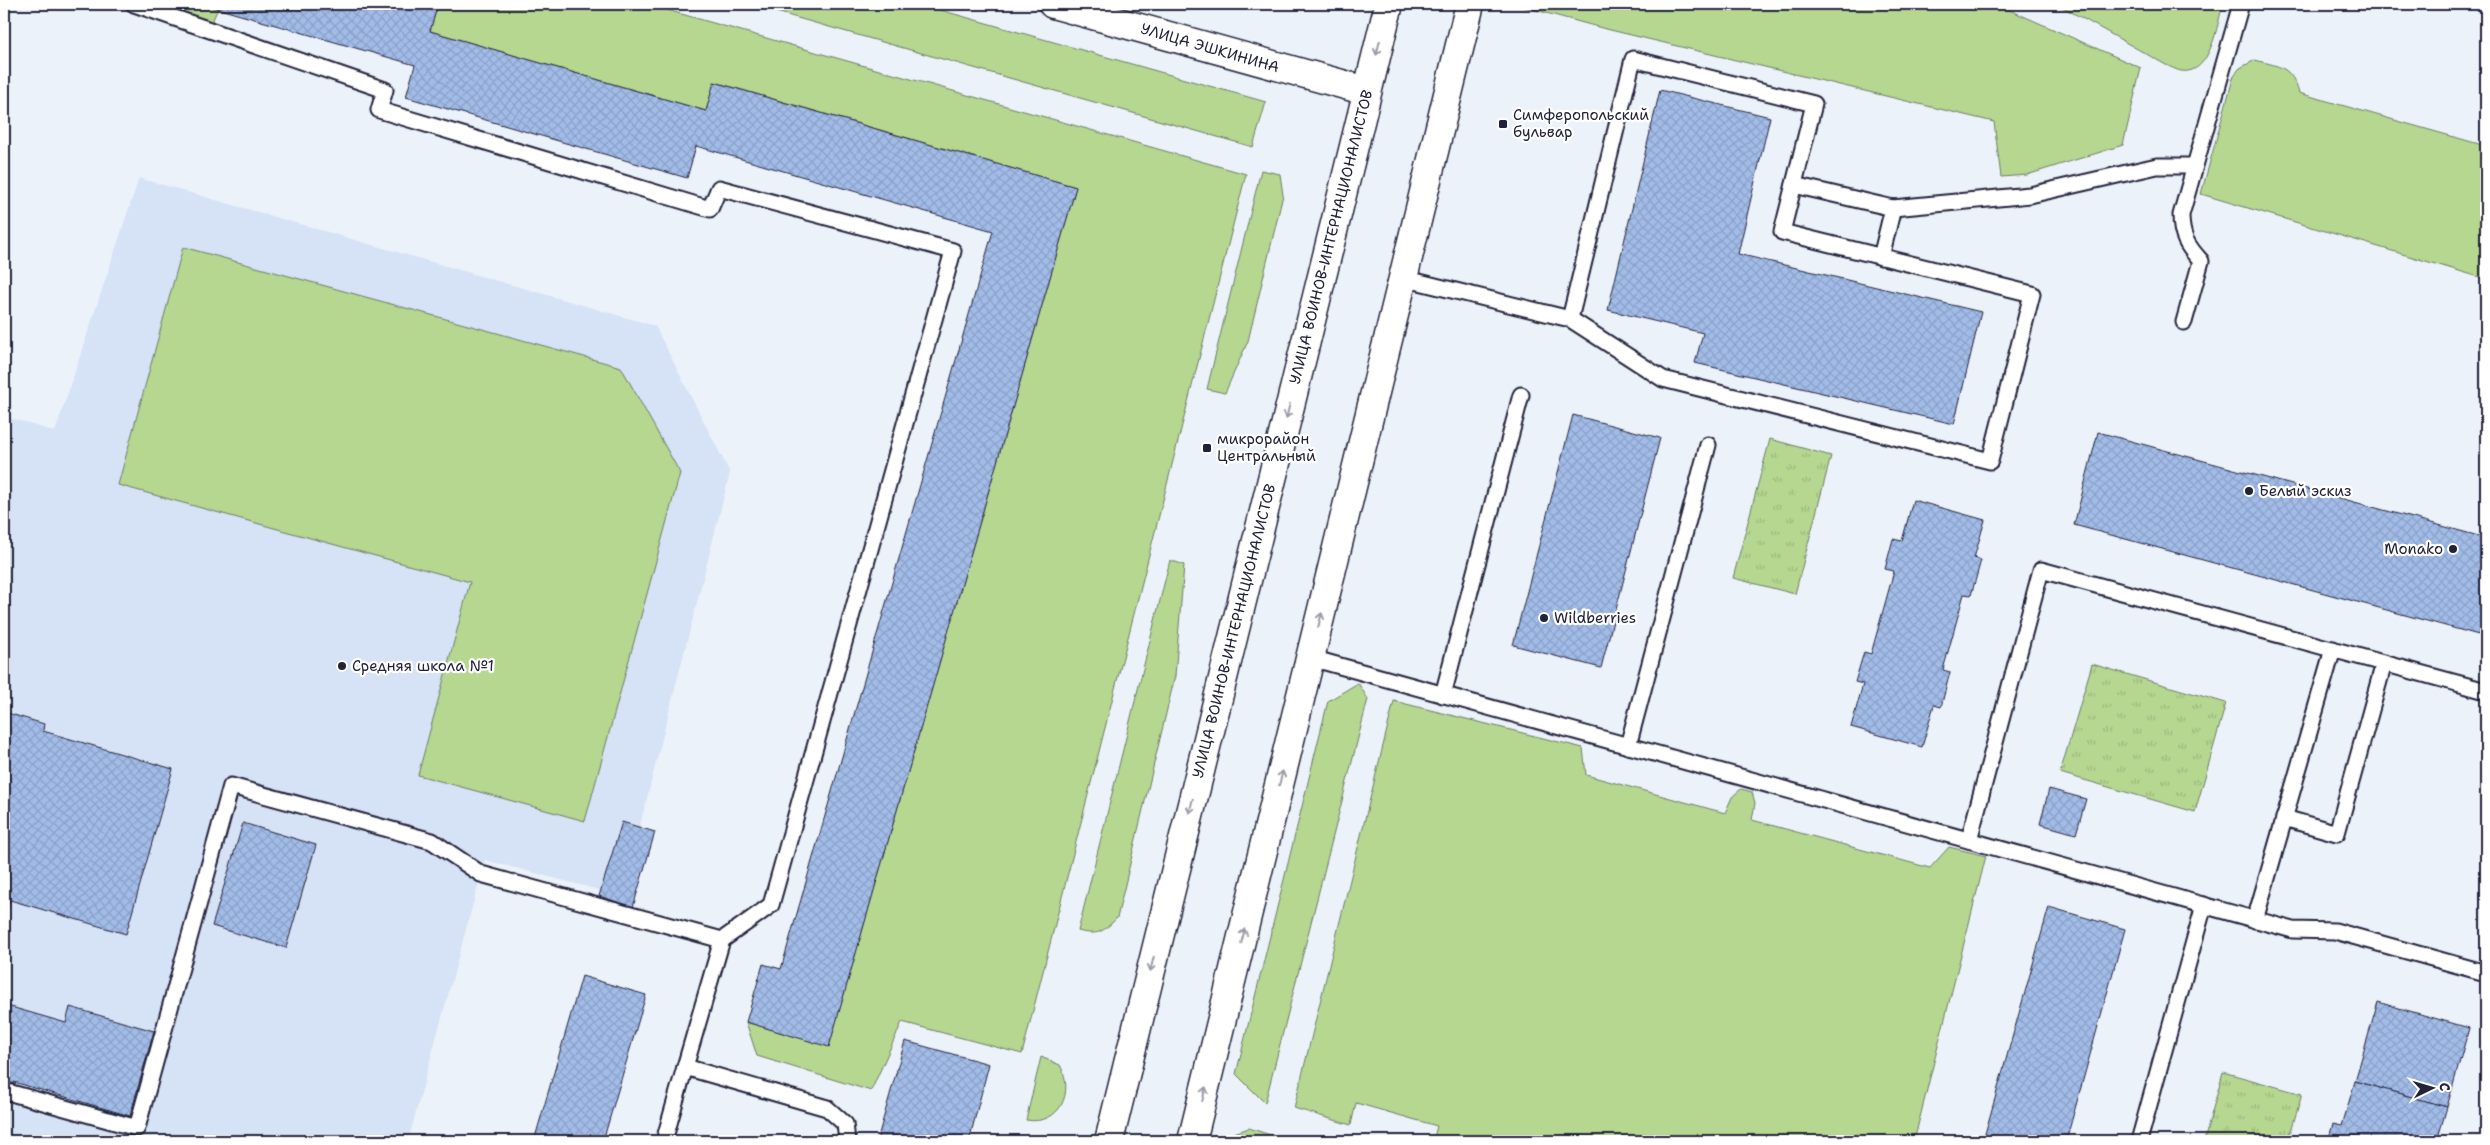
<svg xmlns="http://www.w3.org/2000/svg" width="2490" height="1145" font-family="'Shantell Sans',sans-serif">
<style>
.built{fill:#d6e2f5}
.grass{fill:#b5d790;stroke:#6c7c66}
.park{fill:url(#park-tufts);stroke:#6c7c66}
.building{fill:url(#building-cross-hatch);stroke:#22223b}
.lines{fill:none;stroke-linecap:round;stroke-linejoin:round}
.lane-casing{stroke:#22223b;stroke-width:19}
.street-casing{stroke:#22223b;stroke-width:31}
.primary-casing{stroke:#22223b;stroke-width:31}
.lane{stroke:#fff;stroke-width:15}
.street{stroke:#fff;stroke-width:28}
.primary{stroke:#fff;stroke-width:28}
.oneway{stroke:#9c9ca7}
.poi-dot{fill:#22223b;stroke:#fff;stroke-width:2}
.labels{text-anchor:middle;stroke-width:4.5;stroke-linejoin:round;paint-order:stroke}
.street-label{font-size:15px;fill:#22223b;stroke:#fff}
.poi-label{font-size:15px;fill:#22223b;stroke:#fff;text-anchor:start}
</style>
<defs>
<pattern id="park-tufts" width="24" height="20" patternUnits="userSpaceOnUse" patternTransform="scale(1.25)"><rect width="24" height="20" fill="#b5d790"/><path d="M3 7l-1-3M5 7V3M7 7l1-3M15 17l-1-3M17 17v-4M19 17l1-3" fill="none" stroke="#9bb87d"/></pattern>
<pattern id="building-cross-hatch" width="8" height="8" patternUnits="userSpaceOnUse" patternTransform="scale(1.25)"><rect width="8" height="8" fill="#a2bce8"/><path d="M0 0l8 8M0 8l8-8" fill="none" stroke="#8ba1c8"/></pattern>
</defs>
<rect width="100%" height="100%" fill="#ecf2fa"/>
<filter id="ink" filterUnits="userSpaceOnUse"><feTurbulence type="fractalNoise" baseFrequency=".02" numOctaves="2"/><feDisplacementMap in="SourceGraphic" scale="10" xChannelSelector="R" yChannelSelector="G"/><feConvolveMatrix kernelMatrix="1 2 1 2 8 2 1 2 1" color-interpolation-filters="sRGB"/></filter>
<g filter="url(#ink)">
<!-- built -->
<path class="built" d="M 139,178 L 655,326 L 730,473 L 622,896 L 485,860 L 408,1141 L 4,1141 L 4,416 L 55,432 Z"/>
<!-- grass -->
<g class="grass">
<path d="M 152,4 L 202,4 L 218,8 L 212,22 Z"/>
<path d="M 438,4 L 646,4 L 1246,174 L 1022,1054 L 902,1022 L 871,1091 L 757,1056 L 746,1022 L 829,1046 L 1076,187 L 715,82 L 706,111 L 430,31 Z"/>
<path d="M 748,4 L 919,4 L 1266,102 L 1253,147 Z"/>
<path d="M 1513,4 L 1996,4 L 2141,68 L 2123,145 L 2027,175 L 2001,177 L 1994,122 L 1602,28 Z"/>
<path d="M 2057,4 L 2223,4 C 2217,24 2211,76 2181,71 C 2176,70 2171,67 2166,65 Z"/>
<path d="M 2255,60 C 2281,67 2291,66 2299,93 L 2486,146 L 2486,279 L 2201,194 L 2234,75 L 2240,68 Z"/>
<path d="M 1261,170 L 1280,174 L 1283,195 L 1248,341 L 1225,393 L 1207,389 Z"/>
<path d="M 183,247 L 621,367 L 680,473 L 585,821 L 418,775 L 470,582 L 118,485 Z"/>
<path d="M 1170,560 L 1184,565 L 1175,676 L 1117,918 C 1103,932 1098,936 1078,931 Z"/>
<path d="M 1358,683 L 1368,699 L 1265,1103 L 1236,1074 L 1328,701 Z"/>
<path d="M 1394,701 L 1583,748 L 1586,775 L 1725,813 L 1732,797 L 1741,789 L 1752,792 L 1755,803 L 1752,820 L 1930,868 L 1949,847 L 1986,856 L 1914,1141 L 1433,1141 L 1437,1126 L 1356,1103 L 1351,1125 L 1294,1108 Z"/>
<path d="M 1041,1057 L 1060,1065 C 1075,1092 1060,1126 1026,1120 Z"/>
<path d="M 1249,1128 L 1289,1141 L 1221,1141 L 1222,1137 Z"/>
</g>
<!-- park -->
<g class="park">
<path d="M 1770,439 L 1831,456 L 1795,594 L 1733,578 Z"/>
<path d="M 2092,664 L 2226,703 L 2195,812 L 2060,773 Z"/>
<path d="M 2223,1072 L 2302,1094 L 2288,1141 L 2204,1141 Z"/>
</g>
<!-- building -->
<g class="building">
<path d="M 202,4 L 438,4 L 430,31 L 706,111 L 714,82 L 1076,187 L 829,1047 L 746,1022 L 763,964 L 781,969 L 993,231 L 696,146 L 687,178 L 406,97 L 415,65 Z"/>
<path d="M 1660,90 L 1770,117 L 1738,254 L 1981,312 L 1954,424 L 1695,363 L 1703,333 L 1608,310 Z"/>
<path d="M 1573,415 L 1660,438 L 1601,668 L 1513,645 Z"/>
<path d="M 2098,432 L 2486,538 L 2486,637 L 2074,525 Z"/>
<path d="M 1913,500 L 1985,520 L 1974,558 L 1981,560 L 1976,578 L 1971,595 L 1964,594 L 1943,670 L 1950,672 L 1941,707 L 1934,705 L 1922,747 L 1851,727 L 1863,684 L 1855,682 L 1864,652 L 1871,654 L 1894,571 L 1885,569 L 1893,539 L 1902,541 Z"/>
<path d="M 4,712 L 44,724 L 43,731 L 173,769 L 126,934 L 10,900 L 4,923 Z"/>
<path d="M 2049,789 L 2086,799 L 2076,834 L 2040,824 Z"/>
<path d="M 622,822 L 655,832 L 633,907 L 599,896 Z"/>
<path d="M 243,823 L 316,845 L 286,948 L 212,926 Z"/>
<path d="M 2049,907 L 2125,929 L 2066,1141 L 1983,1141 Z"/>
<path d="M 582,976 L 646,995 L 603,1141 L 534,1141 Z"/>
<path d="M 2378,1002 L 2469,1028 L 2447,1107 L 2355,1081 Z"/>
<path d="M 4,1005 L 66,1023 L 70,1007 L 154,1031 L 130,1116 L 14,1082 L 14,1084 L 4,1081 Z"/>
<path d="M 905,1041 L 989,1064 L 969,1141 L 877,1141 Z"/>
<path d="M 2355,1081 L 2447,1107 L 2437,1141 L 2328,1141 L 2333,1124 L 2342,1126 Z"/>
</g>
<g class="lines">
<!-- lane casing -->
<g class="lane-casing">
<g id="lane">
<path d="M 134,4 L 385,90 L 379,110 L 710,209 L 719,188 L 953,251 L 771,905 L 722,940 L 685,1067 L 827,1108 L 845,1124 L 847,1141"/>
<path d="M 1794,185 L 1893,208 L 1881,257"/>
<path d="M 1893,208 L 2030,195 L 2157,166 L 2194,166"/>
<path d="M 1403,278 L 1570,319 L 1663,379 L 1990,461 L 2032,294 L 1782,232 L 1814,104 L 1633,59 L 1570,319"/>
<path d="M 2184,322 L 2201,261 C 2187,246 2181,236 2181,215 L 2241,4"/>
<path d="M 1311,658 L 2293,930 L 2335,931 L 2486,973"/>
<path d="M 1443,695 L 1521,395"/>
<path d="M 1628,746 L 1708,445"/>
<path d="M 2284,818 L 2337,833 L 2384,663"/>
<path d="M 1969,840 L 2041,570 L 2486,691"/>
<path d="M 2255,920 L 2333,649"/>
<path d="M 4,1091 L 137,1128 L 231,786 L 432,841 L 481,874 L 722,940"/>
<path d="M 664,1141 L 685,1067"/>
<path d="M 2139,1141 L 2204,905"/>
</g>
</g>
<!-- street casing -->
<g class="street-casing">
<path id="street" d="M 1053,4 L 1367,91"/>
</g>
<!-- primary casing -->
<g class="primary-casing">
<g id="primary">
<path d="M 1109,1141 L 1389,4"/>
<path d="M 1192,1141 L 1470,4"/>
</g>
</g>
<!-- lane -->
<use href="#lane" class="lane"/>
<!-- street -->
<use href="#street" class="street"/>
<!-- primary -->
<use href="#primary" class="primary"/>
</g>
<!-- one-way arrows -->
<defs><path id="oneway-shaft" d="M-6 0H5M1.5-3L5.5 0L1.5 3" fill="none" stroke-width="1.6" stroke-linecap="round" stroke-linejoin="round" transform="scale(1.25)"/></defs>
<g class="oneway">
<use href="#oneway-shaft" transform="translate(1378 48) rotate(104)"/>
<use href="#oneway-shaft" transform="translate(1288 411) rotate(104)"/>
<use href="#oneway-shaft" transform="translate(1320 620) rotate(-76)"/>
<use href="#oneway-shaft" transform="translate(1281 778) rotate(-76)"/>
<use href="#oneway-shaft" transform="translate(1191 806) rotate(104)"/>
<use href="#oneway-shaft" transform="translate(1243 936) rotate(-76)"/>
<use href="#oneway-shaft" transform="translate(1152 964) rotate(104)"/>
<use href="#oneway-shaft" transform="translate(1204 1094) rotate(-76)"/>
</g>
</g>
<!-- markers -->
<g class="poi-dot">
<rect x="1498" y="119" width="10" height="10" rx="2.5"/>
<rect x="1202" y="443" width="10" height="10" rx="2.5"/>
<circle cx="2249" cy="491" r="5"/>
<circle cx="2453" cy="549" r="5"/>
<circle cx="1544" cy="618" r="5"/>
<circle cx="342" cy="666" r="5"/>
</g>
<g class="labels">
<!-- street labels -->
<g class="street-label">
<text transform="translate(1210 48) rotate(16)" y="5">УЛИЦА ЭШКИНИНА</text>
<text transform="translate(1331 237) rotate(-76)" y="5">УЛИЦА ВОИНОВ-ИНТЕРНАЦИОНАЛИСТОВ</text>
<text transform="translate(1234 631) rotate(-76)" y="5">УЛИЦА ВОИНОВ-ИНТЕРНАЦИОНАЛИСТОВ</text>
</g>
<!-- poi labels -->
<g class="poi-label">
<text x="1513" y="120">Симферопольский<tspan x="1513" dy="17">бульвар</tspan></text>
<text x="1217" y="444">микрорайон<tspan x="1217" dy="17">Центральный</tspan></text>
<text x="2259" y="496">Белый эскиз</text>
<text x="2443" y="554" text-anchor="end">Monako</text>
<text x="1554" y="623">Wildberries</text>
<text x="352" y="671">Средняя школа №1</text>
</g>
</g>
<!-- margin -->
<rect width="2490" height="1145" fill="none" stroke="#fff" stroke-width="20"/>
<rect x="10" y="10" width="2470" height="1125" fill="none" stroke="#22223b" stroke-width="2" filter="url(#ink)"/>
<!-- north arrow -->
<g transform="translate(2432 1088) rotate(85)" stroke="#ffffff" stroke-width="4" paint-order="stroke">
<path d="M0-4L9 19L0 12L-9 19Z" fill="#22223b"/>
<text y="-8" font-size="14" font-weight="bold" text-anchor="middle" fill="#22223b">С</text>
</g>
</svg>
